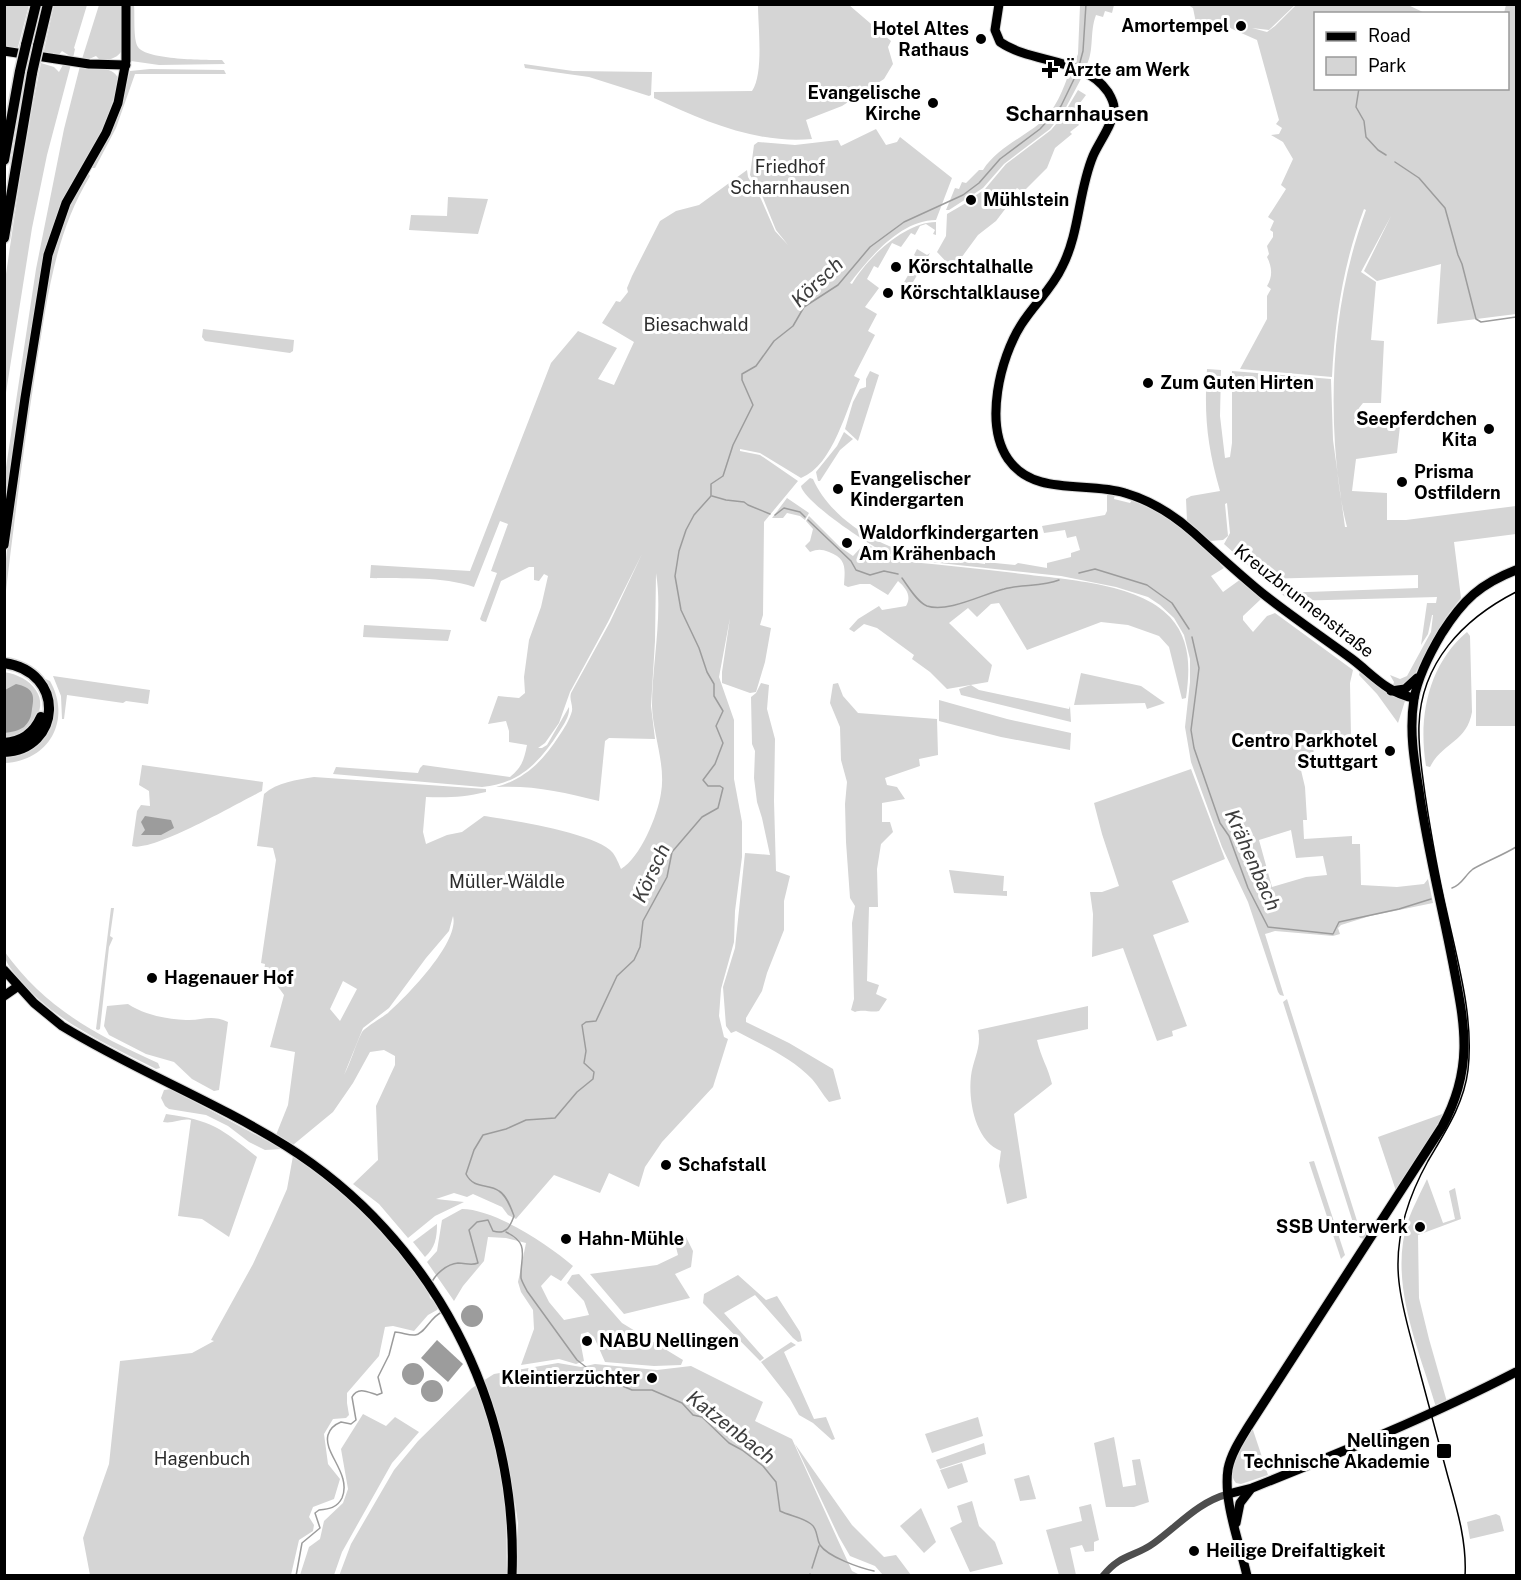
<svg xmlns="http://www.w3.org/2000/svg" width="1521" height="1580" font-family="'Public Sans',sans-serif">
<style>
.green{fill:#d5d5d5;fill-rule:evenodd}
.water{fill:#9c9c9c}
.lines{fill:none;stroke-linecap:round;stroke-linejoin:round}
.stream{stroke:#9c9c9c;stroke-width:1.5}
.major-casing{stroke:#dbdbdb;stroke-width:11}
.highway-casing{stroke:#dbdbdb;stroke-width:13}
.minor{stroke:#4e4e4e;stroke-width:7}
.major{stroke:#000;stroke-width:9}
.highway{stroke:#000;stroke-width:10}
.tram{stroke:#000;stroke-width:1.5}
.highway-bridge-casing{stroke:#dbdbdb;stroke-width:13;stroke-linecap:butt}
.highway-bridge{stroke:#000;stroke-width:10}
.poi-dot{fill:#000;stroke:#fff;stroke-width:2}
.labels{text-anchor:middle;stroke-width:6;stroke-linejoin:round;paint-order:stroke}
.poi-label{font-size:18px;font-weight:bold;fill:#000;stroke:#fff;text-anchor:start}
.park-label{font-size:18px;fill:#2c2c2c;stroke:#fff}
.street-label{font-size:18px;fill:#000;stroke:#fff}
.water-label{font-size:20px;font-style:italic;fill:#3d3d3d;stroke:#fff}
.quarter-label{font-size:21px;font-weight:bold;fill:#000;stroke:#fff}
</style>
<rect width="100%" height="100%" fill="#fff"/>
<!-- green -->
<g class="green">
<path d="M 4,5 L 29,5 L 17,51 L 5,48 Z"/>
<path d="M 54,5 L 87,5 L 74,48 L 75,49 L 73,58 L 62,51 L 58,56 L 43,55 Z"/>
<path d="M 99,5 L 121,5 L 121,52 C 116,59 108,60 100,60 L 96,56 L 89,59 L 82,59 Z"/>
<path d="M 129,5 L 134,5 C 135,14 133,40 138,47 C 146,60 207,60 222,60 L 225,64 L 159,65 L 131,61 Z"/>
<path d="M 758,5 L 849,5 L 891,41 L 888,47 L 893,64 L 884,79 L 842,106 L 806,120 L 812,139 C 756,144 704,121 654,98 L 654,92 L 752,91 C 764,74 758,26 758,5 Z"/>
<path d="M 1080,5 L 1114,5 L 1112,13 L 1105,11 L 1103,17 L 1096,15 C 1089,33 1095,52 1085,68 L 1074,64 L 1078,54 Z"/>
<path d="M 1188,5 L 1295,5 L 1269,30 L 1252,28 L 1267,32 L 1275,26 L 1296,5 L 1408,5 L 1425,13 L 1316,14 L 1316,88 L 1508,88 L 1508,14 L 1504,13 L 1506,5 L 1516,5 L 1516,314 L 1437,324 L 1441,264 L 1377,281 L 1364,271 L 1391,216 L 1361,272 L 1376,282 L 1371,340 L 1384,341 L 1381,403 L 1363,403 L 1359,408 L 1358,424 L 1400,426 L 1397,453 L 1356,459 L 1352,491 L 1387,493 L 1387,520 L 1406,520 L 1516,506 L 1516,534 L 1454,542 L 1461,598 L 1442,622 L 1458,603 L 1463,601 L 1447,618 L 1426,652 L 1411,682 L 1404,687 L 1393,688 L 1380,677 L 1393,685 L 1394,682 L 1390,675 L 1400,679 L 1407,676 L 1431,632 L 1433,615 L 1432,615 L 1428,634 L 1421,645 L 1427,603 L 1436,603 L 1437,597 L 1291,601 L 1280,593 L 1418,588 L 1418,575 L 1263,579 L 1224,544 L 1230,533 L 1227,503 L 1225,504 L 1228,536 L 1223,540 L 1210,541 L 1187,521 L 1186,499 L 1191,496 L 1220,491 C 1207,445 1204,416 1207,369 L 1221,370 L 1220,416 L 1225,458 L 1230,457 L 1232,443 L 1232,371 L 1331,379 L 1333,440 L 1345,527 L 1347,527 C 1340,501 1337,472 1335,445 C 1330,365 1338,286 1366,210 L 1364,209 C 1343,264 1335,320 1332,377 L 1240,369 L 1267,319 L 1267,296 L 1271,289 L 1267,286 C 1273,276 1272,267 1267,257 L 1269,254 L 1267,246 L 1273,237 L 1273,232 L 1270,230 L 1274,221 L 1268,217 L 1286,189 L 1281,185 L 1293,159 L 1283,142 L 1271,135 L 1279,134 L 1282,128 L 1276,124 L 1279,120 L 1257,40 L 1230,28 L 1230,25 L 1218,20 L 1202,29 L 1197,28 L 1193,8 Z"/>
<path d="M 41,63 L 54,67 L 59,72 L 64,63 L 71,64 L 47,155 L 32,228 L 5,399 L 5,281 L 25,144 Z"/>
<path d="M 524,64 L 573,71 L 652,72 L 651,95 L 649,96 L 589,77 L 525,68 Z"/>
<path d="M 80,66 C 93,69 117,65 119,82 L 104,128 L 72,183 L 55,223 L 5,520 L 5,474 L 36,269 L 64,129 Z"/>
<path d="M 150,69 L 224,70 L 226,74 L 135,74 L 116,128 L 95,168 L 90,168 L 114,125 L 130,71 Z"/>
<path d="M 1070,71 L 1082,75 L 1082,77 L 1064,111 L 1050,129 L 1004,164 L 983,188 L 949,210 L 946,210 L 955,188 L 959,189 L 962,182 L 966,183 L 979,170 L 983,170 C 996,149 1022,138 1040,123 C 1056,110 1063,89 1070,71 Z"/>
<path d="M 1078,90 L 1086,95 L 1080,103 L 1083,106 L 1077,118 L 1079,119 L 1077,122 L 1079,125 L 1070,132 L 1072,134 L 1055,148 L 1047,168 L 1023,192 L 1017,188 L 1006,201 L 1009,204 L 996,221 L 978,235 L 953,269 L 937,252 L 946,236 L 947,214 L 966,203 L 971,203 L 972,198 L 985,189 L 1006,164 L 1051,130 L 1062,117 Z"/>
<path d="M 876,129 L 886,145 L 897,142 L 900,137 L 952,178 L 936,220 C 901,220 870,257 850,283 L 852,284 C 867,258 905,222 936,222 L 936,235 L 933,234 L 935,230 L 926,224 L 920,226 L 915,235 L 911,233 L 901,247 L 892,243 L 878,268 L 874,266 L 867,279 L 879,288 L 865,307 L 877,314 L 868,331 L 875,335 L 854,376 L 860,379 C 846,408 834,465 801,478 L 760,453 L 740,449 L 740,451 L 760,455 L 798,481 L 764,522 L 763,615 L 760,625 L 771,628 L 765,662 L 756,692 L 750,693 L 722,683 L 722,672 L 730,618 L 719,677 L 734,720 L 734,779 L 742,822 L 742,857 L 735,911 L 734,942 L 721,989 L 719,1016 L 724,1037 L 728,1039 L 713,1087 L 662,1142 L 645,1167 L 639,1187 L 609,1173 L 600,1193 L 554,1175 L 516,1219 L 508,1215 L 502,1207 L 473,1194 L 467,1197 L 454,1193 L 436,1199 L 464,1202 L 435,1216 L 408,1238 L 379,1204 L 353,1184 L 378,1160 L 376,1106 L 395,1065 L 395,1056 L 384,1050 L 370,1052 L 353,1083 L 333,1112 L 293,1145 L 276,1135 L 288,1105 L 295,1052 L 270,1047 L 284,995 L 276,984 L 263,979 L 265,964 L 261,963 L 276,860 L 273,848 L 257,846 L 264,794 C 277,782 297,780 314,777 L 486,789 L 486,792 C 465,797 447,798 426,797 L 423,832 L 426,844 L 447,835 L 462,832 L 484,816 C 511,820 597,833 613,853 C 616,857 619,864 621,869 C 640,858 658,815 661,793 C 666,765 653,735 652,706 C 652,664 663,615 656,573 L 655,641 L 651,706 L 655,739 L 609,738 L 605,741 L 599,801 C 563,792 533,785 496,787 C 525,779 543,761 559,736 C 564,729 570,719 572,711 C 573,704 569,700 571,693 L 610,622 L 642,554 L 608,622 L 570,692 L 559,723 L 545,743 L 538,748 L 542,748 L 547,745 L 569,707 C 570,716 564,724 559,732 C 540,762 519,784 482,787 L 333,774 L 336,767 L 418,773 L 420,768 L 423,765 L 510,777 C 522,767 524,760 527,745 L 509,742 L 509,731 L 506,721 L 488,724 L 498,696 L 519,698 L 525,693 L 524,677 L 529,640 L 541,607 L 548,576 L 544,574 L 539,581 L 534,580 L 534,567 L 529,567 L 501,581 L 486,622 L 482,621 L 480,619 L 497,573 L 491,571 L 508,524 L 500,521 L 474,587 C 442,576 403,579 370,578 L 371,565 L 470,571 L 551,363 L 578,331 L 617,348 L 598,379 L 614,385 L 634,342 L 602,323 L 616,301 L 620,302 L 628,292 L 627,288 L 632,276 L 660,221 L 676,211 L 699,205 L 747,170 L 748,177 L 761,199 L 775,231 L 788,245 L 776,230 L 763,198 L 750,175 L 754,145 L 758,142 L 795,145 L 838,140 L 841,146 ZM 453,916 C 460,942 407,996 388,1013 C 381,1018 366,1027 362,1032 C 355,1046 351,1062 344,1075 L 363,1028 L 389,1008 L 426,958 L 449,931 ZM 343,981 L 357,989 L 340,1021 L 330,1009 Z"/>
<path d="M 87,171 L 90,176 C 54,235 47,301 36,368 C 24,445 14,522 5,599 L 5,568 L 10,522 L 49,268 L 65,212 Z"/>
<path d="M 448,197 L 488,199 L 478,234 L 409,230 L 411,215 L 447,216 Z"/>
<path d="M 917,249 L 927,255 L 930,253 L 906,294 L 899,291 L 918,258 L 914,255 Z"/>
<path d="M 203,329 L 294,340 L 293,351 L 290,353 L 205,341 L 202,337 Z"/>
<path d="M 870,371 L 879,375 L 858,441 L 845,429 L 853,402 L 860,389 L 866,387 L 866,379 Z"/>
<path d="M 844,432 L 853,439 L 840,450 L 820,481 L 818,481 L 816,472 L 837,446 Z"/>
<path d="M 810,478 L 813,479 C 831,520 883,551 927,556 L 929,561 C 915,560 901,559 887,553 C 871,547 803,501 801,486 Z"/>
<path d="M 1107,491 L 1115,494 L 1114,499 L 1130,503 L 1132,500 L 1128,496 L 1168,516 L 1222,562 L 1220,564 L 1224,568 L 1211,576 L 1223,592 L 1241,579 L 1272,606 L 1261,599 L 1243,616 L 1243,620 L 1253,632 L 1267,616 L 1275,613 L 1353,670 L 1350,683 L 1351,737 L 1313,738 L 1314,763 L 1300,766 L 1305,787 L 1307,820 L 1303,820 L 1304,839 L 1352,836 L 1352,844 L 1360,844 L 1361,885 L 1397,887 L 1424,884 L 1428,879 L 1433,903 L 1370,916 L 1341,925 L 1338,928 L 1340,934 L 1333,936 L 1275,931 L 1265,934 L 1284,996 L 1280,995 L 1278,992 L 1248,902 L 1222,847 L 1191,762 L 1185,727 L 1190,682 L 1190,659 L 1184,635 L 1174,618 L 1160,605 L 1148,597 L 1116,587 L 1061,576 L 930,562 L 929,556 L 985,564 L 985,562 L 1015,565 L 1018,563 L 1047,568 L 1047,563 L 1071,557 L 1071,553 L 1080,550 L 1076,536 L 1067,538 L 1065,530 L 1044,533 L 1042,526 L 1105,515 L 1107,511 ZM 1291,830 L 1296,858 L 1323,856 L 1327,875 L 1306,877 L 1272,887 L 1259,840 Z"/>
<path d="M 787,498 L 809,513 L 805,520 L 800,516 L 787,513 L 783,518 L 772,518 Z"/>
<path d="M 809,516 L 840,547 L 853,556 L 865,543 L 887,555 L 911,562 C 946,565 980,569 1015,573 C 1059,579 1139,582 1170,617 C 1191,640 1190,669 1186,698 L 1182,699 L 1169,647 L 1159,636 L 1128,625 L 1101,622 L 1027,650 L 999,603 L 991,604 L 977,617 L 968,608 L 949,623 L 992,665 L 988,682 L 947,689 L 930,672 L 912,659 L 914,655 L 877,628 L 864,624 L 854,632 L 849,629 L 858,619 L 879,606 L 882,610 L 906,606 C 912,596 906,588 898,581 L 888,595 L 870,584 L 860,584 L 848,587 L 844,585 C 845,568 847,559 829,552 C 821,549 818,549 810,552 L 805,546 L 810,541 L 813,529 L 806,521 Z"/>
<path d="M 364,625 L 451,630 L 448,641 L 363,637 Z"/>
<path d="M 1467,632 L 1470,636 L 1472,712 C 1467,742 1442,743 1430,767 L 1426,766 C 1418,717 1428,665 1467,632 Z"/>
<path d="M 1360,671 L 1390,694 L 1405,701 L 1398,723 L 1377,694 L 1359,675 Z"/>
<path d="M 4,672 C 31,676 53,699 32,724 C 29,728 26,733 23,735 C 18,737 10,738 4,740 Z"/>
<path d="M 1081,673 L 1141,686 L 1165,703 L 1147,709 L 1145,703 L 1074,705 Z"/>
<path d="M 53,676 L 150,690 L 148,704 L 126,701 L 123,703 L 67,695 L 64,719 L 62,719 L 61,696 Z"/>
<path d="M 41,677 L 50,681 C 72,720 49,761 5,763 L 4,755 L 49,722 Z"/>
<path d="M 761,683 L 769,685 L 767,709 L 775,739 L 774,801 L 776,871 L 790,876 L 784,901 L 784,930 L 767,973 L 762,991 L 746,1018 L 746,1022 L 789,1043 L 833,1069 L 841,1099 L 829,1102 C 823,1095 818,1086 812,1079 C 791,1057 762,1045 736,1031 L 731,1033 L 726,1026 L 723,987 L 735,948 L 745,853 L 770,855 L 762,818 L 757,802 L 754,778 L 755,751 L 752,744 L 751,697 L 756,693 Z"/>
<path d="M 838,683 L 843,696 L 858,713 L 937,719 L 938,755 L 919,759 L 920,766 L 885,778 L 887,785 L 897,787 L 905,799 L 882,803 L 882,822 L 890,822 L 893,832 L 881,844 L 877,869 L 878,907 L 869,907 L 867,981 L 879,985 L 876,994 L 887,999 L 879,1011 C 871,1013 864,1009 855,1012 L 851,1010 L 854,999 L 852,923 L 855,906 L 850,898 L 846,842 L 845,804 L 847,782 L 841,760 L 840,727 L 830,703 L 833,684 Z"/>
<path d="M 971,685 L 979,690 L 1069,709 L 1070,706 L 1071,722 L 961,695 L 959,689 Z"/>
<rect x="1476" y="690" width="40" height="36"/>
<path d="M 939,700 L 1007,719 L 1071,733 L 1070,750 L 1001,737 L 939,721 Z"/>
<path d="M 142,765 L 263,782 L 262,791 C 240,802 152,853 132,846 L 137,811 L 141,805 L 150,806 L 149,791 L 139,785 Z"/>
<path d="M 1191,769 L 1225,859 L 1172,881 L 1189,922 L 1153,935 L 1187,1026 L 1172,1031 L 1173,1036 L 1157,1041 L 1123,948 L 1092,957 L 1093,914 L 1090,892 L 1102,892 L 1119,886 L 1102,834 L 1094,803 Z"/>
<path d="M 949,870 L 1004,876 L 1003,891 L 1007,891 L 1007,896 L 954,893 Z"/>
<path d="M 111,908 L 114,908 L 110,936 L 113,938 L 109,947 L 100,1029 L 98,1030 L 96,1029 Z"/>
<path d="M 4,951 C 45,1008 96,1035 158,1063 L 160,1068 L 156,1069 C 107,1044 55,1022 19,979 C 12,970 4,962 4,951 Z"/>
<path d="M 1287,999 L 1358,1224 L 1361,1230 L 1367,1226 L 1373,1229 L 1365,1239 L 1360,1238 L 1355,1229 L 1283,1002 Z"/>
<path d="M 128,1004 C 145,1015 166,1019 186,1020 C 202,1021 210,1014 228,1022 L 219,1090 L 214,1091 L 192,1079 L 174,1062 L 146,1054 L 109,1035 L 104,1026 L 107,1006 Z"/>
<path d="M 1088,1006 L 1088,1029 L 1037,1040 C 1041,1058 1048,1067 1052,1084 L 1014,1114 L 1027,1198 L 1007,1204 L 999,1166 L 1001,1151 C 975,1141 968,1100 971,1076 C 973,1059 982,1047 978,1030 Z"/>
<path d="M 171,1089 L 282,1149 L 265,1150 L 249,1142 L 228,1126 L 206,1115 L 169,1109 L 165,1106 L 161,1098 L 164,1090 Z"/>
<path d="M 1445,1113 L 1440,1123 L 1396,1191 L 1378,1137 Z"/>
<path d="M 166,1114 C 212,1120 222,1129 257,1157 L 229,1237 L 202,1219 L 178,1216 L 191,1120 C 181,1118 173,1124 163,1122 Z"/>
<path d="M 293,1156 L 324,1176 L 409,1257 L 428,1290 L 430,1298 L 440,1306 L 437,1310 L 428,1315 L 414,1331 L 393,1326 L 385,1327 L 379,1356 L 347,1393 L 347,1403 L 349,1415 L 346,1418 L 333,1419 L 324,1434 L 328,1464 L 340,1479 L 334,1499 L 313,1507 L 309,1517 L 314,1525 L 313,1531 L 299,1540 L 291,1575 L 90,1575 L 83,1538 L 109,1464 L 120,1361 L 192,1353 L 214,1341 L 211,1340 L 253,1264 L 273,1221 L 287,1189 Z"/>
<path d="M 1314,1161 L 1345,1255 L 1341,1259 L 1309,1162 Z"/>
<path d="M 1427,1179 L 1443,1223 L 1455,1219 L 1449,1191 L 1455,1188 L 1461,1219 L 1418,1235 L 1419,1298 L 1429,1339 L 1447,1402 L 1436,1407 C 1419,1349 1388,1282 1408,1221 C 1413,1207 1421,1192 1427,1179 Z"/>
<path d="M 462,1209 C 494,1209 548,1244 573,1266 L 561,1281 L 551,1275 L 541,1286 L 549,1302 L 564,1320 L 589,1315 L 584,1301 L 567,1283 L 572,1275 L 579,1274 L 622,1323 L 683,1360 L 681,1365 L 654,1366 L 605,1362 L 594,1337 L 588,1332 L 581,1334 L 580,1340 L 584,1361 L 576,1364 L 559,1359 L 521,1365 L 534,1329 L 533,1310 L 521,1292 L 518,1282 L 526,1243 L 506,1238 L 488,1237 L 484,1261 L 463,1286 L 454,1301 L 427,1262 L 437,1251 L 442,1220 Z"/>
<path d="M 437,1224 C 437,1238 435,1248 425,1257 L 413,1242 Z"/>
<path d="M 686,1237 L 693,1251 L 691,1267 L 675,1274 L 690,1298 L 624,1314 L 590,1274 L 657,1265 L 678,1255 L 675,1243 Z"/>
<path d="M 738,1275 L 766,1300 L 777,1296 L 800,1332 L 802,1341 L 798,1342 L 793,1338 L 755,1295 L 724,1313 L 764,1358 L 760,1361 L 703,1303 L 704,1294 Z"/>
<path d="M 791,1342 L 796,1345 L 784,1352 L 814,1419 L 826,1417 L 835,1439 L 832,1440 L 813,1423 L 799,1415 L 790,1399 L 761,1362 Z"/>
<path d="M 558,1363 L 581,1367 L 595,1364 L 657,1370 L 691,1366 L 763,1402 L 755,1421 L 792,1439 L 852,1571 L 860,1575 L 515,1575 L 518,1523 L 515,1503 L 506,1519 L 507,1575 L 339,1576 L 351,1544 L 394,1470 L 418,1441 L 472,1388 L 494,1374 Z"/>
<path d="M 363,1414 L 386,1426 L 395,1417 L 419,1432 L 392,1463 L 342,1552 L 334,1575 L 300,1575 L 309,1547 L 320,1539 L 324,1521 L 343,1503 L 348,1489 L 341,1449 Z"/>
<path d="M 978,1417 L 983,1436 L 932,1453 L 925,1434 Z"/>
<path d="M 1252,1427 L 1268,1475 L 1241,1484 L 1236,1483 C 1223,1467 1244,1441 1252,1427 Z"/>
<path d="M 1114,1437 L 1123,1487 L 1136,1485 L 1132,1460 L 1140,1459 L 1149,1502 L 1134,1507 L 1106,1507 L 1094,1443 Z"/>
<path d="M 984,1443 L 986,1454 L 940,1469 L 936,1460 Z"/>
<path d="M 795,1444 L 852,1525 L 884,1557 L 896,1555 L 911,1575 L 883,1575 L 875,1566 L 850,1556 L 839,1537 Z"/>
<path d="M 962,1463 L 968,1482 L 948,1489 L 940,1470 Z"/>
<path d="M 1029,1475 L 1036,1499 L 1020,1501 L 1014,1479 Z"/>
<path d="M 972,1501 L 979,1526 L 995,1542 L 1003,1564 L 970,1572 L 950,1528 L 962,1522 L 957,1506 Z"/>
<path d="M 1091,1504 L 1099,1540 L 1094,1542 L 1094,1551 L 1085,1552 L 1082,1545 L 1070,1548 L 1076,1575 L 1059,1575 L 1046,1530 L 1082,1521 L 1079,1507 Z"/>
<path d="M 921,1508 L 936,1542 L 924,1553 L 900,1526 Z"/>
<path d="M 1496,1514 L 1500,1516 L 1504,1531 L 1470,1539 L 1467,1522 Z"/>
</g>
<!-- water -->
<g class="water">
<path d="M 16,684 C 33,688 35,694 32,709 C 31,717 30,721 24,727 C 18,731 11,732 5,733 L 5,690 Z"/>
<path d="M 145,816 L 171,820 L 174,828 L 161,835 L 141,835 L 145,830 L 141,822 Z"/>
<circle cx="472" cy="1316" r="11"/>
<path d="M 437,1340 L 463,1364 L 448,1382 L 421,1358 Z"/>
<circle cx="413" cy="1374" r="11"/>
<circle cx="432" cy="1391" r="11"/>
</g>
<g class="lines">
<!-- stream -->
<g class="stream">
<path d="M 1079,66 L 1083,51 L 1086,4"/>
<path d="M 1359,88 L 1356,107 L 1364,121 L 1366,137 L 1378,150 L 1386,155"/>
<path d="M 1395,162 L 1419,178 L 1445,208 L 1458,255 L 1462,264 L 1476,319 L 1481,322 L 1516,317"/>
<path d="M 712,496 L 726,500 L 744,502 L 748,505 L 770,514"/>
<path d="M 775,515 L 784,508 L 800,512 L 805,517"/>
<path d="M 808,520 L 851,561 L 856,570 L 870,575 L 884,571 L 898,574"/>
<path d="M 1079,573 L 1095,569 L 1147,585 L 1172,603 L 1189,629"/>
<path d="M 902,578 C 908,586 917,602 927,606 C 948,613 983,594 1004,589 C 1022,584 1042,587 1059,580"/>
<path d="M 1192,637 L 1199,668 L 1191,730 L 1194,748 L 1220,823 L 1229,836 L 1248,888 L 1268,927 L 1333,934 L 1339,922 L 1399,909 L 1431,899"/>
<path d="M 1452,888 C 1462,885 1465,875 1473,869 C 1487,861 1503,855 1516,847"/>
<path d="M 506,1232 C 531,1244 520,1256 521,1278 C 522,1282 525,1287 527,1291 L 577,1360 L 586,1367 L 601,1377 L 632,1390 L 652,1390 L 682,1403 L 693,1415 L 702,1417 L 729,1443 L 742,1450 L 763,1466 L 776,1482 L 780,1511 C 790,1516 802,1517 811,1524 C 818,1529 816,1538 820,1545 C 828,1557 860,1568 874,1571"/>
<path d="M 431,1284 C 435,1274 447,1264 458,1263 C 466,1263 471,1266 478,1263 L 469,1230 L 477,1222 L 488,1220 L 493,1231 C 506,1235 510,1227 514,1216 C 511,1208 507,1196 499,1191 C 489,1183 474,1190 466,1174 L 474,1150 L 483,1135 L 506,1129 L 526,1120 L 555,1118 L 577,1092 L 593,1079 L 594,1072 L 584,1063 L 586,1051 L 582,1025 L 586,1022 L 596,1021 L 617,976 L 634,960 L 640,947 L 643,921 L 667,877 L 672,852 L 702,817 L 718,808 L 723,788 L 720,786 L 708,786 L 703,780 L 715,764 L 723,743 L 716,726 L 723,711 L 714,696 L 714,684 L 707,672 L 699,648 L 681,610 L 675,576 L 679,551 L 686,530 L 694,515 L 711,496 L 711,484 L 723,476 L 733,445 L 753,405 L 742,380 L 742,374 L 756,366 L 774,341 L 793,326 L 804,307 L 838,285 L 870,247 L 904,222 L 963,195 L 979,183 L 1000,159 L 1040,129 L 1061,106 L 1077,73"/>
<path d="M 812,1568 L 819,1546"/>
<path d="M 296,1576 L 302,1543 L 320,1528 L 315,1513 L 319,1510 C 329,1509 337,1508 342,1498 C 352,1474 323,1453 328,1435 C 330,1428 336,1424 341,1422 L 351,1424 L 356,1420 L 352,1397 C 358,1386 368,1392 377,1395 L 382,1393 L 378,1377 L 389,1355 L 395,1332 C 402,1332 409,1336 415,1335 C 425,1334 430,1317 442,1312"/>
<path d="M 810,1576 L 810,1574"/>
</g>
<!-- major casing -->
<g class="major-casing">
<g id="major">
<path d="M 999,4 L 995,30 L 1000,42 C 1032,64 1084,57 1108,92 C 1111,97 1115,104 1114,110 C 1112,126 1099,142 1093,156 C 1078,192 1080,232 1062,267 C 1052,289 1034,304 1021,325 C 1000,358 984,424 1008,459 C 1034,497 1088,481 1125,493 C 1152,501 1174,515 1194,533 C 1217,554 1239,574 1262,593 C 1291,616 1322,637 1352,659 C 1373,675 1387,693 1414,698"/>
<path d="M 4,51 L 89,64 L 126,65"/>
<path d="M 4,545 L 25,398 L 48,255 L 66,203 L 106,133 L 118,103 L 126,61 L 126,4"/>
<path d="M 1391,691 L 1405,689 L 1417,678"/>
<path d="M 4,970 L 34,1003 L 62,1026 C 134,1070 214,1101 286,1146 C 432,1238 519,1403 512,1576"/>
<path d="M 4,996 L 17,987"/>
<path d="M 1228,1494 L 1252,1488 C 1342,1452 1431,1416 1516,1372"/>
<path d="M 1236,1523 L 1240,1503 L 1250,1490"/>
<path d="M 1247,1576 C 1240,1544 1223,1502 1228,1469 C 1231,1454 1240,1440 1248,1427 L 1442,1127 C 1474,1068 1465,1026 1453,964 C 1442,906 1427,848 1419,790 C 1414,760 1409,730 1414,699 C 1418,676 1430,653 1442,633 C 1463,600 1480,584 1516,570"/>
</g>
</g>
<!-- highway casing -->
<g class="highway-casing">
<g id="highway">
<path d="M 26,45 L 36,4"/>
<path d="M 38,46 L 48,4"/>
<path d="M 4,160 L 20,71"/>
<path d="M 4,238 L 32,73"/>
<path d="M 4,663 C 67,672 61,750 4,752"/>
<path d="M 4,743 C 22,742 34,733 41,717"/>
</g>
</g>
<!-- minor -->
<path class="minor" d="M 1103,1576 C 1120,1554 1135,1557 1154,1543 C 1179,1525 1198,1502 1228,1494"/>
<!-- major -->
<use href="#major" class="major"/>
<!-- highway -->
<use href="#highway" class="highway"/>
<!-- tram -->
<path class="tram" d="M 1465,1576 C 1467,1542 1457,1509 1448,1477 C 1438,1439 1428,1402 1418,1365 C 1411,1337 1402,1310 1399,1282 C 1394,1239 1407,1199 1428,1161 C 1445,1132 1464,1104 1468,1070 C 1474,1018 1458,963 1447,913 C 1438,874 1431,834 1425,794 C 1422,771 1418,748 1419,725 C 1421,663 1463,619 1516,592"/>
<!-- highway-bridge casing -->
<g class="highway-bridge-casing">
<g id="highway-bridge">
<path d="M 20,71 L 26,45"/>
<path d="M 32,73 L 38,46"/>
</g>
</g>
<!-- highway-bridge -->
<use href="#highway-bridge" class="highway-bridge"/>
</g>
<!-- markers -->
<g class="poi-dot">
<circle cx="1241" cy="26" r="6"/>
<circle cx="981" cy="39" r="6"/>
<path d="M1047 61h6v6h6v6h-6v6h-6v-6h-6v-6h6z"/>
<circle cx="933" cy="103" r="6"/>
<circle cx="971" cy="200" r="6"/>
<circle cx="896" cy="267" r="6"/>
<circle cx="888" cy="293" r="6"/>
<circle cx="1148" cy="383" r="6"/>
<circle cx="1489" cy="429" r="6"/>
<circle cx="1402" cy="482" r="6"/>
<circle cx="838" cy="489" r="6"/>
<circle cx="847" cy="543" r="6"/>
<circle cx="1390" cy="751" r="6"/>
<circle cx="152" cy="978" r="6"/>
<circle cx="666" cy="1165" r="6"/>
<circle cx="1420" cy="1227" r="6"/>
<circle cx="566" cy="1239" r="6"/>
<circle cx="587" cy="1341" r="6"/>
<circle cx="652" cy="1378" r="6"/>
<rect x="1436" y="1443" width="16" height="16" rx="3"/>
<circle cx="1194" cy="1551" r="6"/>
</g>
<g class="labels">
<!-- poi labels -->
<g class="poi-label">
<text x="1229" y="32" text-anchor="end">Amortempel</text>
<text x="969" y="35" text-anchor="end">Hotel Altes<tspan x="969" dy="21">Rathaus</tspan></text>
<text x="1064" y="76">Ärzte am Werk</text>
<text x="921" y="99" text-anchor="end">Evangelische<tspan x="921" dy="21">Kirche</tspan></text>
<text x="983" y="206">Mühlstein</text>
<text x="908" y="273">Körschtalhalle</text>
<text x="900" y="299">Körschtalklause</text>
<text x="1160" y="389">Zum Guten Hirten</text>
<text x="1477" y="425" text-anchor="end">Seepferdchen<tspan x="1477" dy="21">Kita</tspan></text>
<text x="1414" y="478">Prisma<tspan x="1414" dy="21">Ostfildern</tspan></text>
<text x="850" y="485">Evangelischer<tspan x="850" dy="21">Kindergarten</tspan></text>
<text x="859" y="539">Waldorfkindergarten<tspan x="859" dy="21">Am Krähenbach</tspan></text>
<text x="1378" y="747" text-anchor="end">Centro Parkhotel<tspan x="1378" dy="21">Stuttgart</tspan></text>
<text x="164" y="984">Hagenauer Hof</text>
<text x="678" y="1171">Schafstall</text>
<text x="1408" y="1233" text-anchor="end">SSB Unterwerk</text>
<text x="578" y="1245">Hahn-Mühle</text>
<text x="599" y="1347">NABU Nellingen</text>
<text x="640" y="1384" text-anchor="end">Kleintierzüchter</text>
<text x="1430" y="1447" text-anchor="end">Nellingen<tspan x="1430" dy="21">Technische Akademie</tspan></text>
<text x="1206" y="1557">Heilige Dreifaltigkeit</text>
</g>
<!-- park labels -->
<g class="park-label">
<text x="790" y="173">Friedhof<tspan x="790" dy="21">Scharnhausen</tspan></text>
<text x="696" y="331">Biesachwald</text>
<text x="507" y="888">Müller-Wäldle</text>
<text x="202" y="1465">Hagenbuch</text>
</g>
<!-- street labels -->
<g class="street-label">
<text transform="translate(1304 601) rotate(38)" y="6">Kreuzbrunnenstraße</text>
</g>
<!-- water labels -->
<g class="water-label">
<text transform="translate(817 282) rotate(-43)" y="7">Körsch</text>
<text transform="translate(1253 860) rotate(66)" y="7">Krähenbach</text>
<text transform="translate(651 873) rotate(-65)" y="7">Körsch</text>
<text transform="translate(731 1427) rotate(38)" y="7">Katzenbach</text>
</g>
<!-- quarter labels -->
<g class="quarter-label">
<text x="1077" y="121">Scharnhausen</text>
</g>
</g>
<!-- border -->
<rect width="1521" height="1580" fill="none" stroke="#000000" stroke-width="12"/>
<!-- legend -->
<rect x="1314" y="12" width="195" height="78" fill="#ffffff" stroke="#999999" stroke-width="1.5"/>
<rect x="1326" y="32" width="30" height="9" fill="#000000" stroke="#999999" stroke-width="1.5"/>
<text x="1368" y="42" font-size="18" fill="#000000">Road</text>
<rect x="1326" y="57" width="30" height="18" fill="#d5d5d5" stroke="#999999" stroke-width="1.5"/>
<text x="1368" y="72" font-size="18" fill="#000000">Park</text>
</svg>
